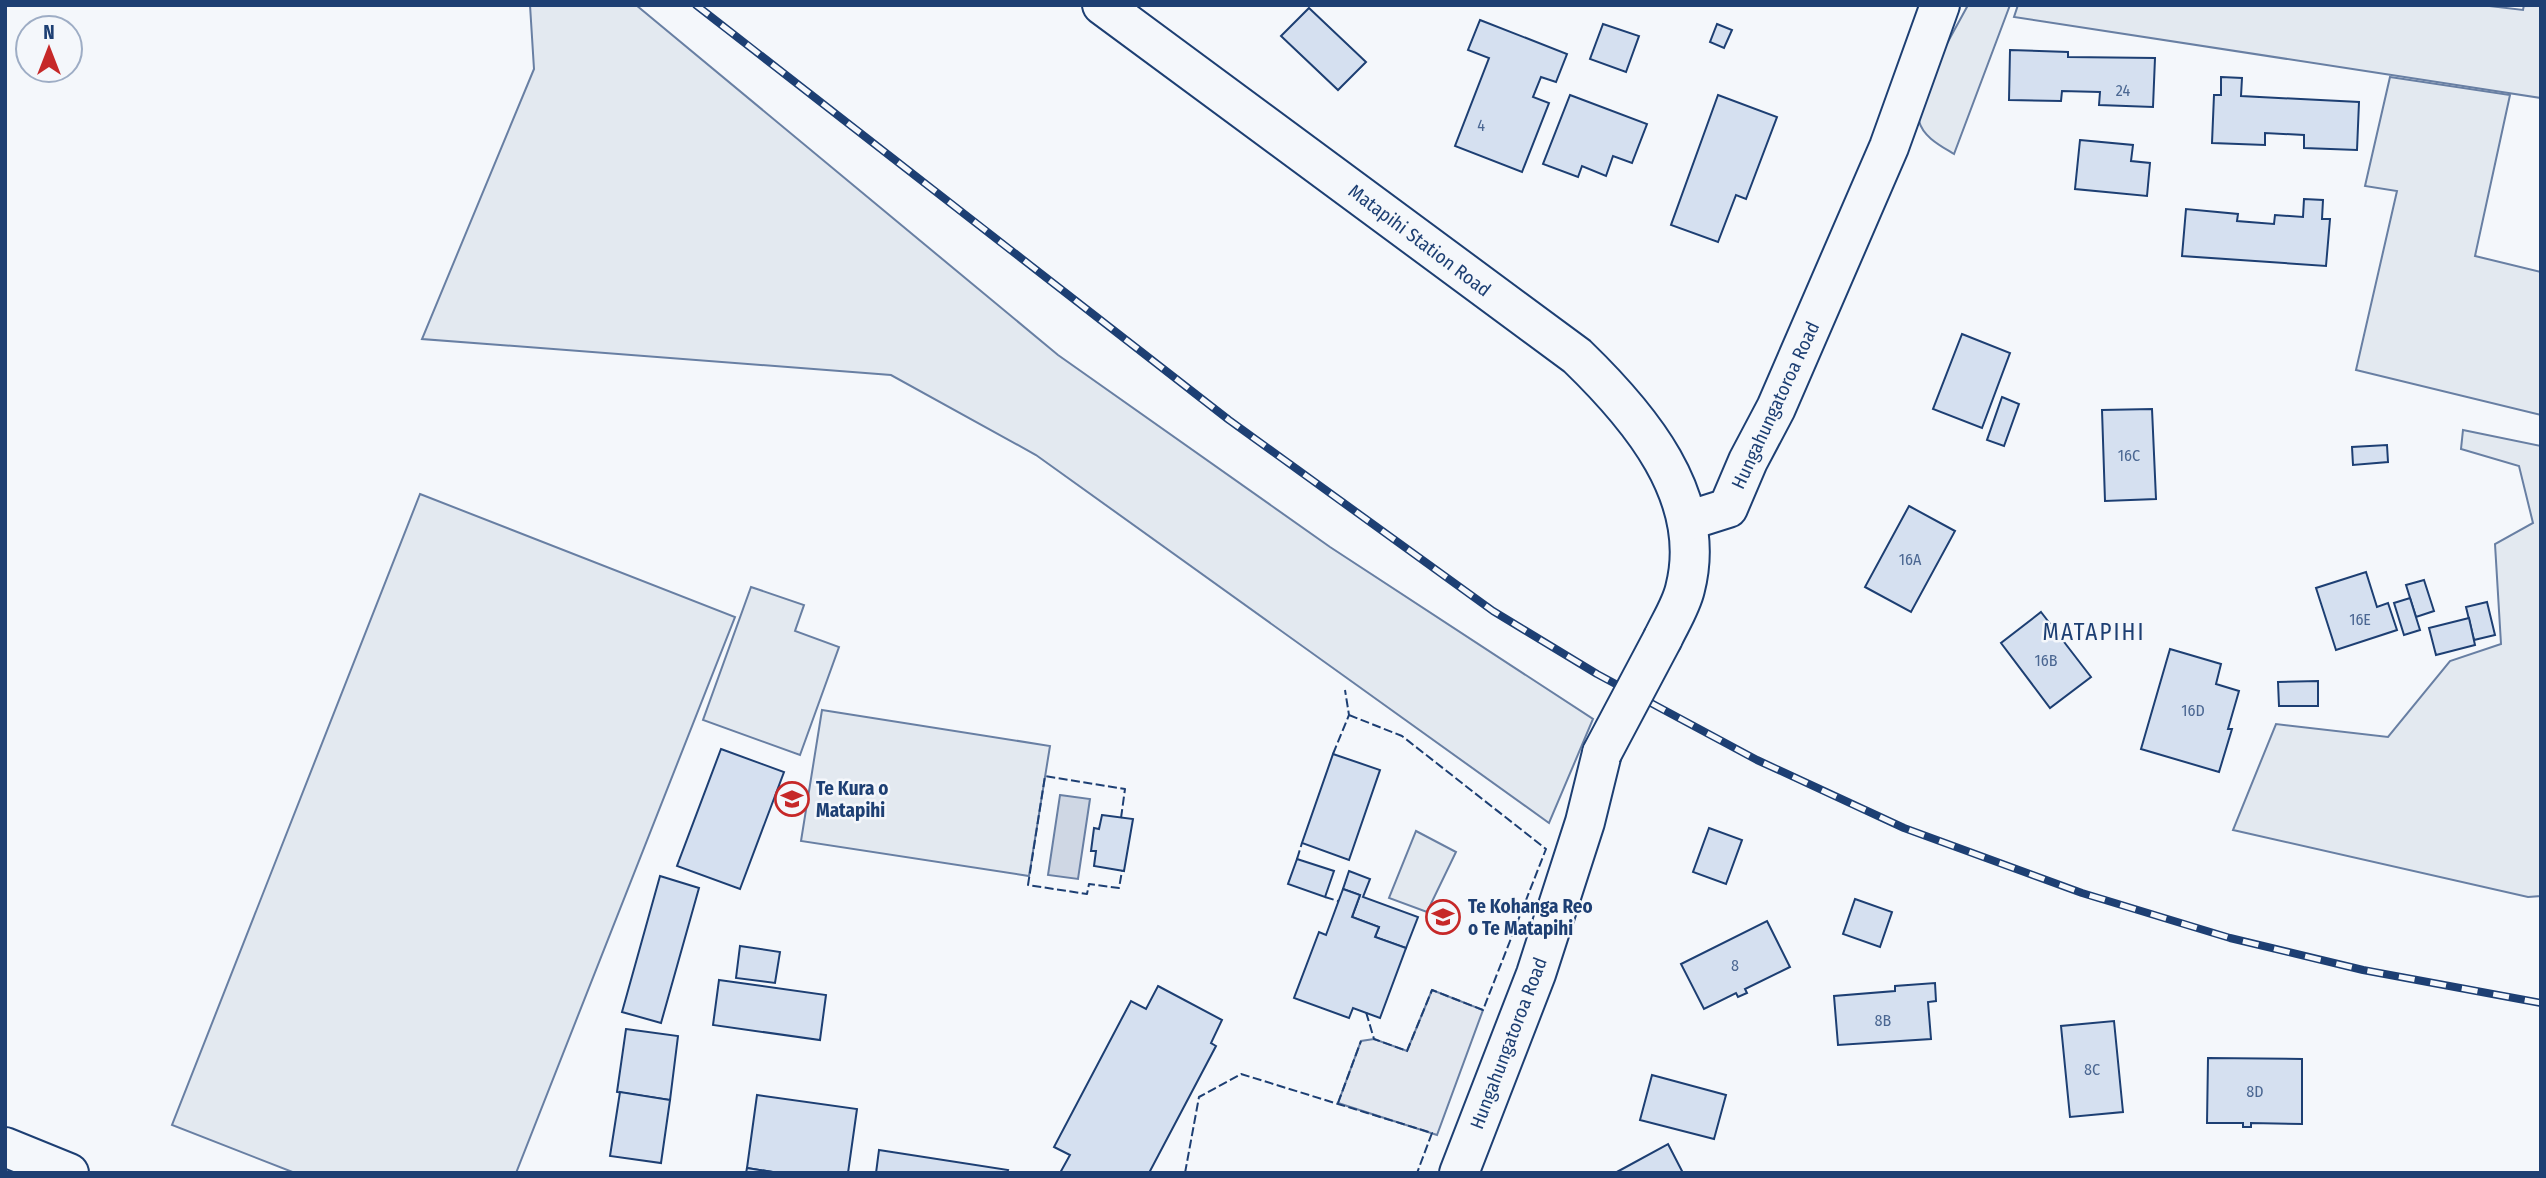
<svg xmlns="http://www.w3.org/2000/svg" width="2546" height="1178" font-family="'Fira Sans Condensed',sans-serif">
<style>
.green{fill:#e3e9f0;stroke:#687fa3;stroke-width:2}
.parking{fill:#e3e8f0;stroke:#687fa3;stroke-width:2}
.water{fill:#cfd7e4;stroke:#687fa3;stroke-width:2}
.building{fill:#d5e0f0;stroke:#1d3f73;stroke-width:2}
.lines{fill:none;stroke-linecap:round;stroke-linejoin:round}
.minor-casing{stroke:#1d3f73;stroke-width:42}
.minor{stroke:#f4f7fb;stroke-width:38}
.rail-casing{stroke:#1d3f73;stroke-width:8}
.rail{stroke:#f4f7fb;stroke-width:5;stroke-dasharray:16;stroke-linecap:butt}
.minor-bridge-casing{stroke:#1d3f73;stroke-width:42;stroke-linecap:butt}
.minor-bridge{stroke:#f4f7fb;stroke-width:38}
.fence{stroke:#1d3f73;stroke-width:2;stroke-dasharray:9 3.5;stroke-linecap:butt}
.labels{text-anchor:middle;stroke-width:5;stroke-linejoin:round;paint-order:stroke}
.number-label{font-size:16px;fill:#4b6792}
.street-label{font-size:19px;fill:#1d3f73;stroke:#f4f7fb}
.poi-label{font-size:19px;font-weight:bold;fill:#1d3f73;stroke:#f4f7fb;text-anchor:start}
.quarter-label{font-size:23px;letter-spacing:2px;fill:#1d3f73;stroke:#f4f7fb}
</style>
<rect width="100%" height="100%" fill="#f4f7fb"/>
<!-- green -->
<g class="green">
<path d="M 530,5 L 636,5 L 1058,355 L 1330,547 L 1593,719 L 1549,823 L 1036,455 L 891,375 L 422,339 L 534,69 Z"/>
<path d="M 1968,5 L 2010,5 L 1954,154 C 1941,146 1923,137 1919,121 C 1913,99 1956,28 1968,5 Z"/>
<path d="M 2018,5 L 2481,5 L 2523,10 L 2524,5 L 2541,5 L 2541,98 L 2014,17 Z"/>
<path d="M 2390,77 L 2510,95 L 2475,256 L 2541,272 L 2541,415 L 2356,370 L 2397,191 L 2365,186 Z"/>
<path d="M 2463,430 L 2541,446 L 2541,896 L 2528,897 L 2233,830 L 2276,724 L 2388,737 L 2450,661 L 2501,644 L 2495,544 L 2533,523 L 2519,466 L 2461,449 Z"/>
<path d="M 420,494 L 735,617 L 516,1173 L 295,1173 L 172,1125 Z"/>
<path d="M 751,587 L 804,605 L 795,631 L 839,647 L 800,755 L 703,720 Z"/>
<path d="M 822,710 L 1050,746 L 1029,876 L 801,841 Z"/>
<path d="M 1416,831 L 1456,852 L 1427,912 L 1389,898 Z"/>
</g>
<!-- parking -->
<path class="parking" d="M 1432,990 L 1483,1010 L 1437,1135 L 1338,1103 L 1361,1041 L 1374,1039 L 1407,1051 Z"/>
<!-- water -->
<path class="water" d="M 1060,795 L 1090,799 L 1078,879 L 1048,875 Z"/>
<!-- building -->
<g class="building">
<path d="M 1309,8 L 1366,62 L 1338,90 L 1281,36 Z"/>
<path d="M 1480,20 L 1567,54 L 1556,82 L 1541,77 L 1533,97 L 1549,103 L 1522,172 L 1455,146 L 1489,58 L 1468,50 Z"/>
<path d="M 1603,24 L 1639,36 L 1626,72 L 1590,59 Z"/>
<path d="M 1717,24 L 1732,30 L 1724,48 L 1710,42 Z"/>
<path d="M 2010,50 L 2068,52 L 2068,57 L 2155,58 L 2153,107 L 2099,105 L 2100,92 L 2062,91 L 2061,101 L 2009,100 Z"/>
<path d="M 2221,77 L 2242,78 L 2241,96 L 2359,102 L 2357,150 L 2304,148 L 2304,135 L 2265,133 L 2265,145 L 2212,143 L 2214,95 L 2221,95 Z"/>
<path d="M 1570,95 L 1647,124 L 1632,163 L 1613,156 L 1606,176 L 1582,166 L 1578,177 L 1543,164 Z"/>
<path d="M 1718,95 L 1777,117 L 1746,199 L 1736,195 L 1718,242 L 1671,225 Z"/>
<path d="M 2080,140 L 2133,145 L 2131,161 L 2150,163 L 2147,196 L 2075,189 Z"/>
<path d="M 2304,199 L 2323,200 L 2322,219 L 2330,219 L 2326,266 L 2182,256 L 2186,209 L 2238,214 L 2237,221 L 2274,224 L 2275,215 L 2303,217 Z"/>
<path d="M 1962,334 L 2010,353 L 1982,428 L 1933,409 Z"/>
<path d="M 2002,397 L 2019,404 L 2004,446 L 1987,440 Z"/>
<path d="M 2152,409 L 2156,499 L 2105,501 L 2102,410 Z"/>
<path d="M 2387,445 L 2388,462 L 2353,465 L 2352,447 Z"/>
<path d="M 1909,506 L 1955,531 L 1911,612 L 1865,587 Z"/>
<path d="M 2366,572 L 2377,607 L 2388,603 L 2397,630 L 2336,650 L 2316,588 Z"/>
<path d="M 2424,580 L 2434,611 L 2416,617 L 2406,585 Z"/>
<path d="M 2410,598 L 2420,630 L 2404,635 L 2394,603 Z"/>
<path d="M 2487,602 L 2495,635 L 2474,640 L 2466,607 Z"/>
<path d="M 2041,612 L 2091,677 L 2050,708 L 2001,643 Z"/>
<path d="M 2469,618 L 2475,645 L 2436,655 L 2429,628 Z"/>
<path d="M 2170,649 L 2221,664 L 2216,684 L 2239,691 L 2228,729 L 2232,729 L 2219,772 L 2141,749 Z"/>
<path d="M 2318,681 L 2318,706 L 2279,706 L 2278,682 Z"/>
<path d="M 721,749 L 784,772 L 740,889 L 677,866 Z"/>
<path d="M 1333,754 L 1380,770 L 1349,860 L 1302,843 Z"/>
<path d="M 1102,815 L 1133,819 L 1124,871 L 1094,866 L 1096,851 L 1091,851 L 1094,828 L 1099,829 Z"/>
<path d="M 1709,828 L 1742,840 L 1726,884 L 1693,872 Z"/>
<path d="M 1297,859 L 1334,871 L 1325,897 L 1288,884 Z"/>
<path d="M 1349,871 L 1370,879 L 1363,897 L 1418,917 L 1406,948 L 1375,937 L 1379,927 L 1352,917 L 1360,895 L 1343,889 Z"/>
<path d="M 660,876 L 699,888 L 661,1023 L 622,1012 Z"/>
<path d="M 1343,889 L 1360,895 L 1352,917 L 1379,927 L 1375,937 L 1406,948 L 1380,1018 L 1353,1008 L 1349,1018 L 1294,998 L 1319,932 L 1326,935 Z"/>
<path d="M 1855,899 L 1892,912 L 1880,947 L 1843,934 Z"/>
<path d="M 1767,921 L 1790,967 L 1745,989 L 1747,993 L 1738,997 L 1736,993 L 1704,1009 L 1681,964 Z"/>
<path d="M 740,946 L 780,952 L 775,983 L 736,978 Z"/>
<path d="M 719,980 L 826,995 L 820,1040 L 713,1025 Z"/>
<path d="M 1935,983 L 1936,1001 L 1928,1002 L 1931,1039 L 1838,1045 L 1834,996 L 1895,991 L 1895,986 Z"/>
<path d="M 1158,986 L 1222,1020 L 1211,1043 L 1216,1046 L 1149,1173 L 1060,1173 L 1070,1155 L 1054,1147 L 1131,1001 L 1146,1009 Z"/>
<path d="M 2114,1021 L 2123,1112 L 2070,1117 L 2061,1026 Z"/>
<path d="M 626,1029 L 678,1036 L 670,1100 L 617,1092 Z"/>
<path d="M 2208,1058 L 2302,1059 L 2302,1124 L 2251,1123 L 2251,1127 L 2243,1127 L 2243,1123 L 2207,1123 Z"/>
<path d="M 1652,1075 L 1726,1095 L 1714,1139 L 1640,1120 Z"/>
<path d="M 620,1092 L 670,1100 L 661,1163 L 610,1156 Z"/>
<path d="M 757,1095 L 857,1109 L 848,1173 L 779,1173 L 747,1168 Z"/>
<path d="M 1668,1144 L 1683,1173 L 1615,1173 Z"/>
<path d="M 879,1150 L 1008,1170 L 1007,1173 L 876,1173 Z"/>
<path d="M 747,1168 L 779,1173 L 746,1173 Z"/>
</g>
<g class="lines">
<!-- minor casing -->
<g class="minor-casing">
<g id="minor">
<path d="M 1102,5 L 1577,356 C 1638,415 1709,497 1685,589 C 1681,606 1670,623 1663,638"/>
<path d="M 1687,521 L 1728,508 L 1748,461 L 1776,408 L 1889,147 L 1940,5"/>
<path d="M 5,1147 L 69,1173"/>
<path d="M 1459,1173 L 1536,974 L 1585,822 L 1602,753"/>
</g>
</g>
<!-- minor -->
<use href="#minor" class="minor"/>
<!-- rail casing -->
<g class="rail-casing">
<path id="rail" d="M 696,5 L 1229,420 L 1493,611 L 1597,674 L 1757,760 L 1904,828 L 2082,893 L 2230,938 L 2363,970 L 2541,1003"/>
</g>
<!-- rail -->
<use href="#rail" class="rail"/>
<!-- minor-bridge casing -->
<g class="minor-bridge-casing">
<path id="minor-bridge" d="M 1602,753 L 1663,638"/>
</g>
<!-- minor-bridge -->
<use href="#minor-bridge" class="minor-bridge"/>
<!-- fence -->
<g class="fence">
<path d="M 1349,715 L 1402,736 L 1546,849 L 1483,1010 L 1432,990 L 1407,1051 L 1374,1039 L 1366,1012"/>
<path d="M 1333,754 L 1349,715 L 1345,690"/>
<path d="M 1121,818 L 1125,789 L 1045,776 L 1028,885 L 1087,894 L 1089,884 L 1119,888 L 1122,871"/>
<path d="M 1297,859 L 1302,843"/>
<path d="M 1325,897 L 1338,901"/>
<path d="M 1338,1103 L 1361,1041"/>
<path d="M 1185,1173 L 1199,1097 L 1241,1074 L 1432,1133 L 1417,1173"/>
</g>
</g>
<!-- icons -->
<defs>
<g id="school-ring" transform="scale(1.75)"><circle r="9.5" fill="#f4f7fb" stroke="#c62828" stroke-width="1.5"/><path d="M0-5L7-2L0 1L-7-2ZM-4 1L0 2.5L4 1V4Q0 6-4 4Z" fill="#c62828"/></g>
</defs>
<g fill-rule="evenodd">
<use href="#school-ring" x="792" y="799"/>
<use href="#school-ring" x="1443" y="917"/>
</g>
<g class="labels">
<!-- number labels -->
<g class="number-label">
<text x="2123" y="96">24</text>
<text x="1481" y="131">4</text>
<text x="2129" y="461">16C</text>
<text x="1910" y="565">16A</text>
<text x="2360" y="625">16E</text>
<text x="2046" y="666">16B</text>
<text x="2193" y="716">16D</text>
<text x="1735" y="971">8</text>
<text x="1883" y="1026">8B</text>
<text x="2092" y="1075">8C</text>
<text x="2255" y="1097">8D</text>
</g>
<!-- street labels -->
<g class="street-label">
<text transform="translate(1420 240) rotate(37)" y="7">Matapihi Station Road</text>
<text transform="translate(1775 405) rotate(-65)" y="7">Hungahungatoroa Road</text>
<text transform="translate(1508 1043) rotate(-69)" y="7">Hungahungatoroa Road</text>
</g>
<!-- poi labels -->
<g class="poi-label">
<text x="816" y="795">Te Kura o<tspan x="816" dy="22">Matapihi</tspan></text>
<text x="1468" y="913">Te Kohanga Reo<tspan x="1468" dy="22">o Te Matapihi</tspan></text>
</g>
<!-- quarter labels -->
<g class="quarter-label">
<text x="2094" y="640">MATAPIHI</text>
</g>
</g>
<!-- border -->
<rect width="2546" height="1178" fill="none" stroke="#1d3f73" stroke-width="14"/>
<!-- north arrow -->
<g transform="translate(49 49)"><circle r="33" fill="#f4f7fb" stroke="#9eadc5" stroke-width="2"/>
<path d="M0-5L12 26L0 18L-12 26Z" fill="#c62828"/>
<text y="-10" font-size="19" font-weight="bold" text-anchor="middle" fill="#1d3f73">N</text>
</g>
</svg>
